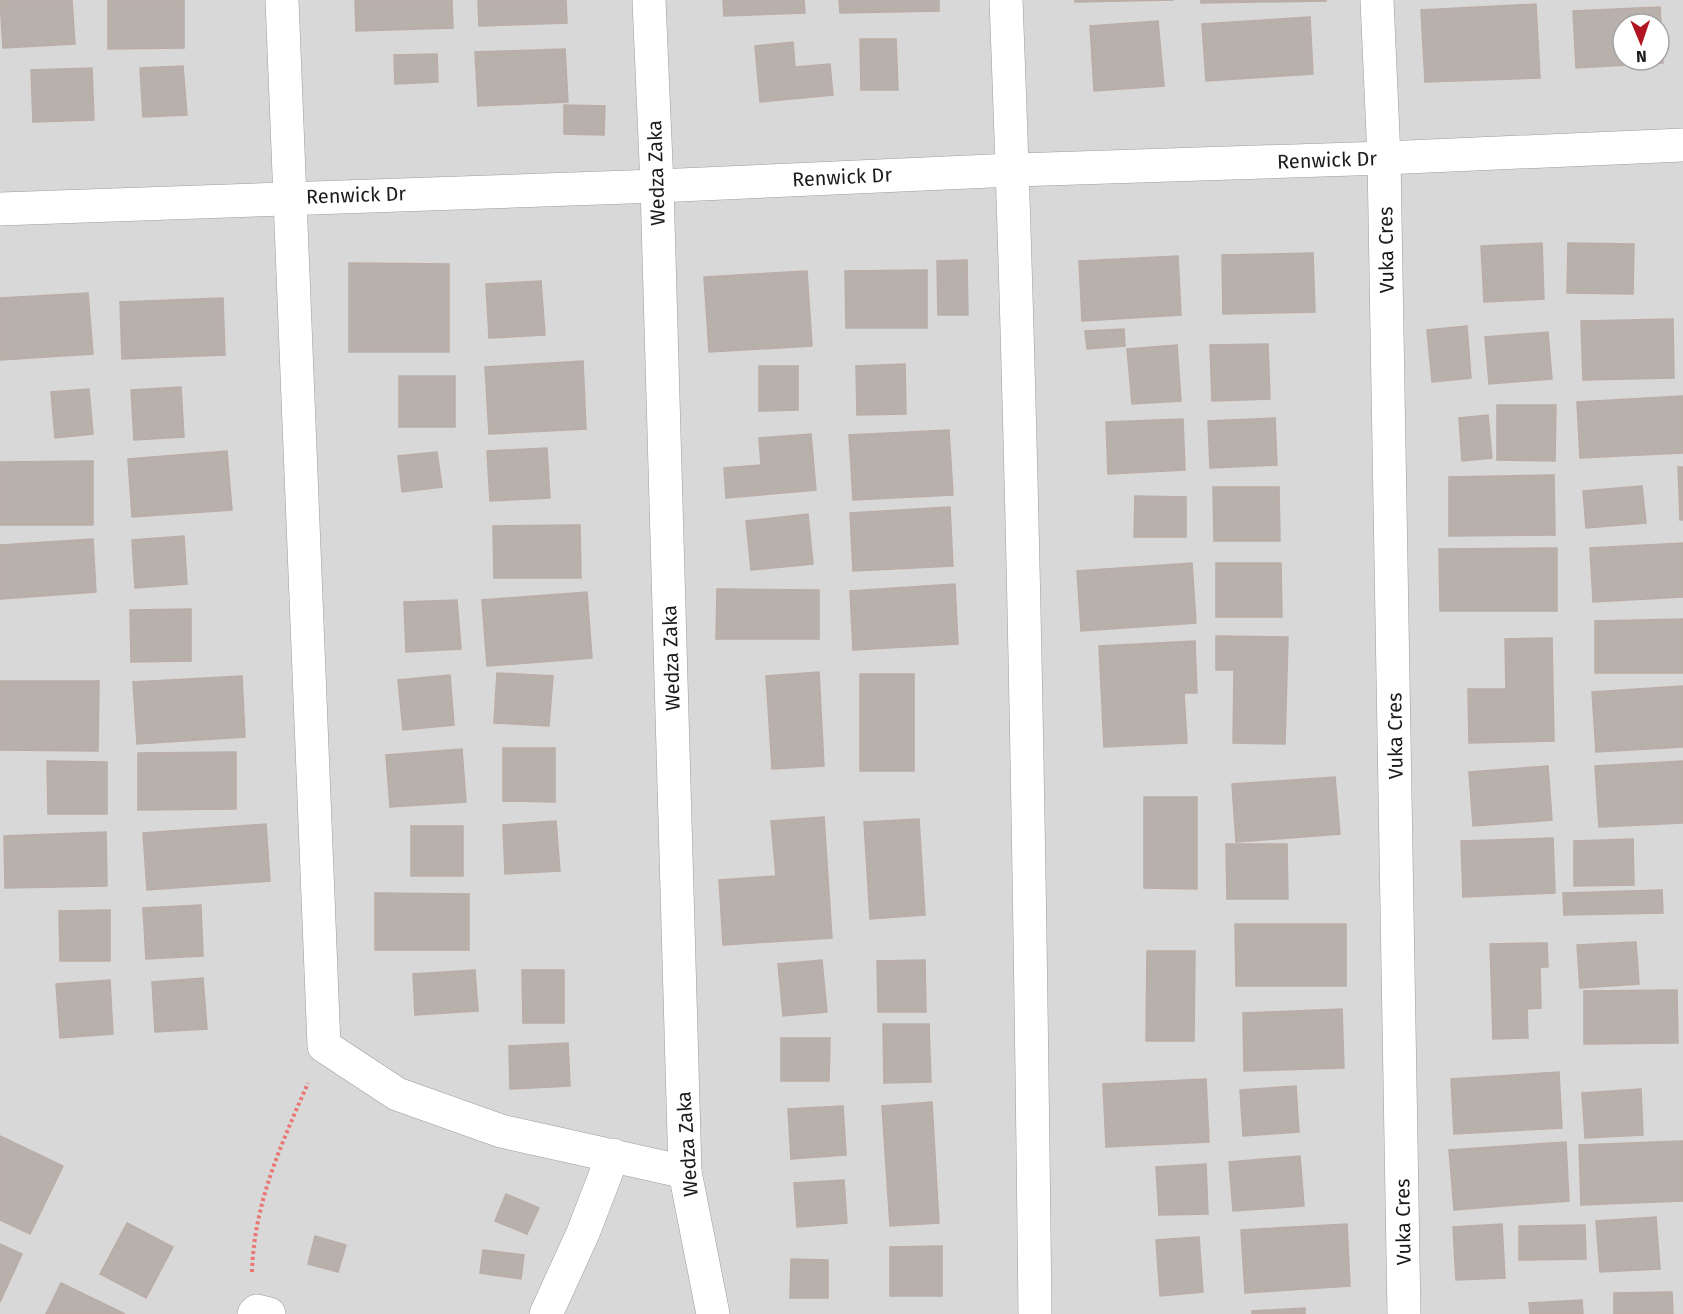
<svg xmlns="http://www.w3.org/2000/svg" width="1683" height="1314" font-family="'Fira Sans',sans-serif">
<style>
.residential{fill:#d9d8d8;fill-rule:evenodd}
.building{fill:#b8b0ab;stroke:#bbada6;stroke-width:1.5;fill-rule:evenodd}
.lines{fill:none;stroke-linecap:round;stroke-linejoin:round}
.minor-casing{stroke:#9c9c9c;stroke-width:34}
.path{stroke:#ea7674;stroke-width:4;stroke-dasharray:3 3;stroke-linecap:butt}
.minor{stroke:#fff;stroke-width:33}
.labels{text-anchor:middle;stroke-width:4.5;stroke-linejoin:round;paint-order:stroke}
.street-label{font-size:20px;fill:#1b1b1b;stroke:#fff}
</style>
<rect width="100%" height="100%" fill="#ebe7e1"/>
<!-- residential -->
<path class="residential" d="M 0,0 L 1683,0 L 1683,1314 L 0,1314 ZM 1623,24 L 1659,24 L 1659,60 L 1623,60 Z"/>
<!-- building -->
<g class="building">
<path d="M 0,0 L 72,0 L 75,44 L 3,48 Z"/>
<path d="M 108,0 L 184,0 L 184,48 L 108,49 Z"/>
<path d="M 355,0 L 452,0 L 453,28 L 356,31 Z"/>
<path d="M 478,0 L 566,0 L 567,23 L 479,26 Z"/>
<path d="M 723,0 L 804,0 L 805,13 L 724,16 Z"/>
<path d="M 839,0 L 939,0 L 939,11 L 840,13 Z"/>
<path d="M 1075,0 L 1174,0 L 1075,2 Z"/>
<path d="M 1201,0 L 1326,0 L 1326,1 L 1201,3 Z"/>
<path d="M 1536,4 L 1540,78 L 1425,82 L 1421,10 Z"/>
<path d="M 1660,7 L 1663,63 L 1576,68 L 1573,11 ZM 1623,24 L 1659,24 L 1659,60 L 1623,60 Z"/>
<path d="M 1310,17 L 1313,74 L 1206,81 L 1202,24 Z"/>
<path d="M 1158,21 L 1164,86 L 1094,91 L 1090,26 Z"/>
<path d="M 860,39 L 896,39 L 898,90 L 861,90 Z"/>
<path d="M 793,42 L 795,67 L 830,64 L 833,95 L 760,102 L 755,46 Z"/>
<path d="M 565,49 L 568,102 L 478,106 L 475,52 Z"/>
<path d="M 437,54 L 438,82 L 395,84 L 394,55 Z"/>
<path d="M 183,66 L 187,115 L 143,117 L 140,68 Z"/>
<path d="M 92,68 L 94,120 L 33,122 L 31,70 Z"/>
<path d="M 564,105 L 605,106 L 604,135 L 564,134 Z"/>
<path d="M 1542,243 L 1544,299 L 1484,302 L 1481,246 Z"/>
<path d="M 1568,243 L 1634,244 L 1633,294 L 1567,293 Z"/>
<path d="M 1313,253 L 1315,312 L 1223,314 L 1222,255 Z"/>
<path d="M 1178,256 L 1181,315 L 1082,321 L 1079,261 Z"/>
<path d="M 967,260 L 968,315 L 938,315 L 937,261 Z"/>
<path d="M 349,263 L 449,264 L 449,352 L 349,352 Z"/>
<path d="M 927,270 L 927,328 L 846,328 L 845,271 Z"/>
<path d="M 807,271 L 812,346 L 709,352 L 704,277 Z"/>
<path d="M 541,281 L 545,335 L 489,338 L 486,284 Z"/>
<path d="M 88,293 L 93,354 L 0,360 L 0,298 Z"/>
<path d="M 223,298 L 225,355 L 122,359 L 120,302 Z"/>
<path d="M 1673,319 L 1674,378 L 1583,380 L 1581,321 Z"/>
<path d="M 1467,326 L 1471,378 L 1432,382 L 1427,330 Z"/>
<path d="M 1124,329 L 1125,346 L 1087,349 L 1085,331 Z"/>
<path d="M 1548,332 L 1552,379 L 1489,384 L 1485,337 Z"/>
<path d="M 1268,344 L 1270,399 L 1212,401 L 1210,345 Z"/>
<path d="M 1177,345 L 1181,401 L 1132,404 L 1127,349 Z"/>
<path d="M 583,361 L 586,429 L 489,434 L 485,367 Z"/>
<path d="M 905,364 L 906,414 L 857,415 L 856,366 Z"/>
<path d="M 759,366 L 798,366 L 798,410 L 759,411 Z"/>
<rect x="399" y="376" width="56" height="51"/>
<path d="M 181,387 L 184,437 L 134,440 L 131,390 Z"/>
<path d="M 89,389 L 93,434 L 55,438 L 51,392 Z"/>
<path d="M 1683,396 L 1683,453 L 1580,458 L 1577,402 Z"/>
<path d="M 1497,405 L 1556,405 L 1555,461 L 1497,460 Z"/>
<path d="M 1488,415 L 1492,458 L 1462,461 L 1459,418 Z"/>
<path d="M 1275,418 L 1277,465 L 1210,468 L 1208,421 Z"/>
<path d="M 1183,419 L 1185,470 L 1108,474 L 1106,422 Z"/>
<path d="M 949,430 L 953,495 L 853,500 L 849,435 Z"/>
<path d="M 811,434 L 816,490 L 726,498 L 724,468 L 761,465 L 759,438 Z"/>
<path d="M 547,448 L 550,498 L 490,501 L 487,451 Z"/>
<path d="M 227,451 L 232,510 L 132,517 L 128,459 Z"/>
<path d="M 437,452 L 442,487 L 402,492 L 398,456 Z"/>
<path d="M 93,461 L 93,525 L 0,525 L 0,462 Z"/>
<path d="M 1678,467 L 1683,467 L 1683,520 L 1680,520 Z"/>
<path d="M 1554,475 L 1555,535 L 1449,536 L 1449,477 Z"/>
<path d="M 1642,486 L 1646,523 L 1586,528 L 1583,491 Z"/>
<path d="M 1213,487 L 1279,487 L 1280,541 L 1214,541 Z"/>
<path d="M 1135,496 L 1186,497 L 1186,537 L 1134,537 Z"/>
<path d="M 950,507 L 953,566 L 853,571 L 850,513 Z"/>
<path d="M 808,514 L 813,564 L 751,570 L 746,521 Z"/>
<path d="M 580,525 L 581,578 L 494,578 L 493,526 Z"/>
<path d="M 184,536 L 187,584 L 135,588 L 132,540 Z"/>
<path d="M 93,539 L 96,592 L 0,599 L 0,545 Z"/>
<path d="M 1683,543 L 1683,597 L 1593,602 L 1590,548 Z"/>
<path d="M 1557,548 L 1557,611 L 1440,611 L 1439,549 Z"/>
<path d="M 1192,563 L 1196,623 L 1081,631 L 1077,571 Z"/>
<path d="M 1216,563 L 1281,563 L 1282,617 L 1216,617 Z"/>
<path d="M 955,584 L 958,644 L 853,650 L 850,591 Z"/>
<path d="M 717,589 L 819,590 L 819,639 L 716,639 Z"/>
<path d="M 587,592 L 592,658 L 487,666 L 482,600 Z"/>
<path d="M 457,600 L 461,649 L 406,652 L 404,602 Z"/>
<path d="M 191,609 L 191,661 L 131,662 L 130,610 Z"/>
<path d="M 1683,619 L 1683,673 L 1595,673 L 1595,621 Z"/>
<path d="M 1216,636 L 1288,637 L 1285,744 L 1233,743 L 1234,670 L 1216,670 Z"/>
<path d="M 1552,638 L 1554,741 L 1469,743 L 1468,689 L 1506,689 L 1505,639 Z"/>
<path d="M 1195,641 L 1197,693 L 1184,693 L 1187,743 L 1104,747 L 1099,646 Z"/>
<path d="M 819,672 L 824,766 L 772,769 L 766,676 Z"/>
<path d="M 497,673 L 553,676 L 549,726 L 494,723 Z"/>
<rect x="860" y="674" width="54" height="97"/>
<path d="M 450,675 L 454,725 L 403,730 L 398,680 Z"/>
<path d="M 242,676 L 245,737 L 137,744 L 133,682 Z"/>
<path d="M 0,681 L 99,681 L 98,751 L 0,750 Z"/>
<path d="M 1683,686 L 1683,747 L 1596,752 L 1592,692 Z"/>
<path d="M 503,748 L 555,748 L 555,802 L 503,801 Z"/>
<path d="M 462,749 L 466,802 L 390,807 L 386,755 Z"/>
<path d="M 236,752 L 236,809 L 138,810 L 138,753 Z"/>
<path d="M 47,761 L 107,762 L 107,814 L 48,814 Z"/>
<path d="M 1683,761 L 1683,823 L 1599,827 L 1595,766 Z"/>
<path d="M 1548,766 L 1552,820 L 1473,826 L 1469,772 Z"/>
<path d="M 1335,777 L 1340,834 L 1236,842 L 1232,784 Z"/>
<path d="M 1144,797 L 1197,797 L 1197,889 L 1144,888 Z"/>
<path d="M 824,817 L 832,938 L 723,945 L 719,880 L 776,876 L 771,821 Z"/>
<path d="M 919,819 L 925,915 L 870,919 L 864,822 Z"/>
<path d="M 556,821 L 560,871 L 505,874 L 503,825 Z"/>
<path d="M 266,824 L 270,881 L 147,890 L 143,833 Z"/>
<rect x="411" y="826" width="52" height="50"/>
<path d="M 106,832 L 107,886 L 5,888 L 4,836 Z"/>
<path d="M 1553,838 L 1555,893 L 1463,897 L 1461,841 Z"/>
<path d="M 1633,839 L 1634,885 L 1574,886 L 1574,841 Z"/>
<path d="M 1226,844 L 1287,844 L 1288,899 L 1227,899 Z"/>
<path d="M 1662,890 L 1663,913 L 1564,915 L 1563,893 Z"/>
<path d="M 375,893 L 469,894 L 469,950 L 375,950 Z"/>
<path d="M 201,905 L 203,956 L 146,959 L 143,908 Z"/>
<path d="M 110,910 L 110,961 L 60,961 L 59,911 Z"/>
<path d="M 1235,924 L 1346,924 L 1346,986 L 1236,986 Z"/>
<path d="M 1636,942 L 1639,984 L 1580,988 L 1577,945 Z"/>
<path d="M 1539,943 L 1547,943 L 1548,967 L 1540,967 L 1541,1008 L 1527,1009 L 1528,1038 L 1493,1039 L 1490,944 Z"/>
<path d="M 1147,951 L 1195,951 L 1194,1041 L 1146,1041 Z"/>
<path d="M 822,960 L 827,1012 L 783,1016 L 778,964 Z"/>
<path d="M 925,960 L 926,1012 L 878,1012 L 877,961 Z"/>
<path d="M 475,970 L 478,1011 L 415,1015 L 413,974 Z"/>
<path d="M 522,970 L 564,970 L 564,1023 L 523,1023 Z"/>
<path d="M 203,978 L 207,1029 L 155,1032 L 152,982 Z"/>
<path d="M 110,980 L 113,1034 L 60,1038 L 56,984 Z"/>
<path d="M 1677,990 L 1678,1043 L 1584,1044 L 1584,991 Z"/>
<path d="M 1342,1009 L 1344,1068 L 1244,1071 L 1243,1013 Z"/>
<path d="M 883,1024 L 929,1024 L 931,1082 L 884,1083 Z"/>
<path d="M 781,1038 L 830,1038 L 829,1081 L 781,1081 Z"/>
<path d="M 568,1043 L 570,1086 L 510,1089 L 509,1046 Z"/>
<path d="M 1559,1072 L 1562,1128 L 1454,1134 L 1451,1079 Z"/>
<path d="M 1206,1079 L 1209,1142 L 1106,1147 L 1103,1084 Z"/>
<path d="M 1296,1086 L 1299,1132 L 1243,1136 L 1240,1090 Z"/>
<path d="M 1641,1089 L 1643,1135 L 1585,1138 L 1582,1093 Z"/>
<path d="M 932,1102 L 939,1223 L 890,1226 L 882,1106 Z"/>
<path d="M 843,1106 L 846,1155 L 791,1159 L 788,1109 Z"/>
<path d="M 0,1136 L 63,1166 L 30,1234 L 0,1220 Z"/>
<path d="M 1683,1141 L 1683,1201 L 1581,1205 L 1579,1145 Z"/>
<path d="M 1566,1142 L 1569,1201 L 1454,1210 L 1449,1150 Z"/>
<path d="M 1300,1156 L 1304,1206 L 1233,1211 L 1229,1162 Z"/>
<path d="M 1206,1164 L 1208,1214 L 1159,1215 L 1156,1167 Z"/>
<path d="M 844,1180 L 847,1223 L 797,1227 L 794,1183 Z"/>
<path d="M 506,1194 L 539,1208 L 527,1234 L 495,1221 Z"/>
<path d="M 1656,1217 L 1660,1269 L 1600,1272 L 1596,1221 Z"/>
<path d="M 127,1223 L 173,1247 L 146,1298 L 100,1274 Z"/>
<path d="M 1347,1224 L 1350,1286 L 1245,1293 L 1241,1230 Z"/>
<path d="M 1502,1224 L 1505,1278 L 1456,1280 L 1453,1227 Z"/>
<path d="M 1585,1225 L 1586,1259 L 1519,1260 L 1519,1226 Z"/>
<path d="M 315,1236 L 346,1245 L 338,1272 L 308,1264 Z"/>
<path d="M 1199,1237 L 1203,1292 L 1160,1296 L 1156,1240 Z"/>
<path d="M 0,1244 L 22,1254 L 0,1302 Z"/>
<path d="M 942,1246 L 942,1296 L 890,1296 L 890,1247 Z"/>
<path d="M 483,1250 L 524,1255 L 521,1279 L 480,1273 Z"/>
<path d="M 791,1259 L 828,1260 L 828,1298 L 790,1298 Z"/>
<path d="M 61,1283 L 125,1314 L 46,1314 Z"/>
<path d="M 1672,1292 L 1673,1314 L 1614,1314 L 1614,1293 Z"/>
<path d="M 1582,1300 L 1583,1314 L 1530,1314 L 1529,1303 Z"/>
<path d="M 1305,1308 L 1305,1314 L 1252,1314 L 1252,1311 Z"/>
</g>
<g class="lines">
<!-- minor casing -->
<g class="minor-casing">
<g id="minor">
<path d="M 282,0 L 324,1046 L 397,1094 L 501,1131 L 685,1172"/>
<path d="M 649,0 L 657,186 L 685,1172 L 713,1314"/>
<path d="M 1006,0 C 1023,438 1030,876 1035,1314"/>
<path d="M 1377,0 L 1384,158 L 1404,1314"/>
<path d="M 0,209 L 657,186 L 1013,170 L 1384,158 L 1683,145"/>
<path d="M 254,1314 L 257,1311 L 269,1314"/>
<path d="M 546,1314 L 583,1233 L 613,1155"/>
</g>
</g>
<!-- path -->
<path class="path" d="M 252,1272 C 254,1203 281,1145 308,1083"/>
<!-- minor -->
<use href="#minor" class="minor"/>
</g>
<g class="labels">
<!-- street labels -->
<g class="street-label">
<text transform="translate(1327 160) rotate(-2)" y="7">Renwick Dr</text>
<text transform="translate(656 173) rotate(-92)" y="7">Wedza Zaka</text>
<text transform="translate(842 177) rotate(-3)" y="7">Renwick Dr</text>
<text transform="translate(356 195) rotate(-2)" y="7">Renwick Dr</text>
<text transform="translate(1386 250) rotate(-91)" y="7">Vuka Cres</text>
<text transform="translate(671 658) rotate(-92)" y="7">Wedza Zaka</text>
<text transform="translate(1395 736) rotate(-91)" y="7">Vuka Cres</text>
<text transform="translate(687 1144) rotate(-94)" y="7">Wedza Zaka</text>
<text transform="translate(1403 1222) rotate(-91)" y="7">Vuka Cres</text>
</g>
</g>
<!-- north arrow -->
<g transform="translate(1641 42) rotate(178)"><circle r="28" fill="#ffffff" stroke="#a4a4a4" stroke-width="1.5"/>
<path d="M0-4.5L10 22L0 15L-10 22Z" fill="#b11521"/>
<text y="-9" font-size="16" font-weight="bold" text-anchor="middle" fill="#1b1b1b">N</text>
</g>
</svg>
